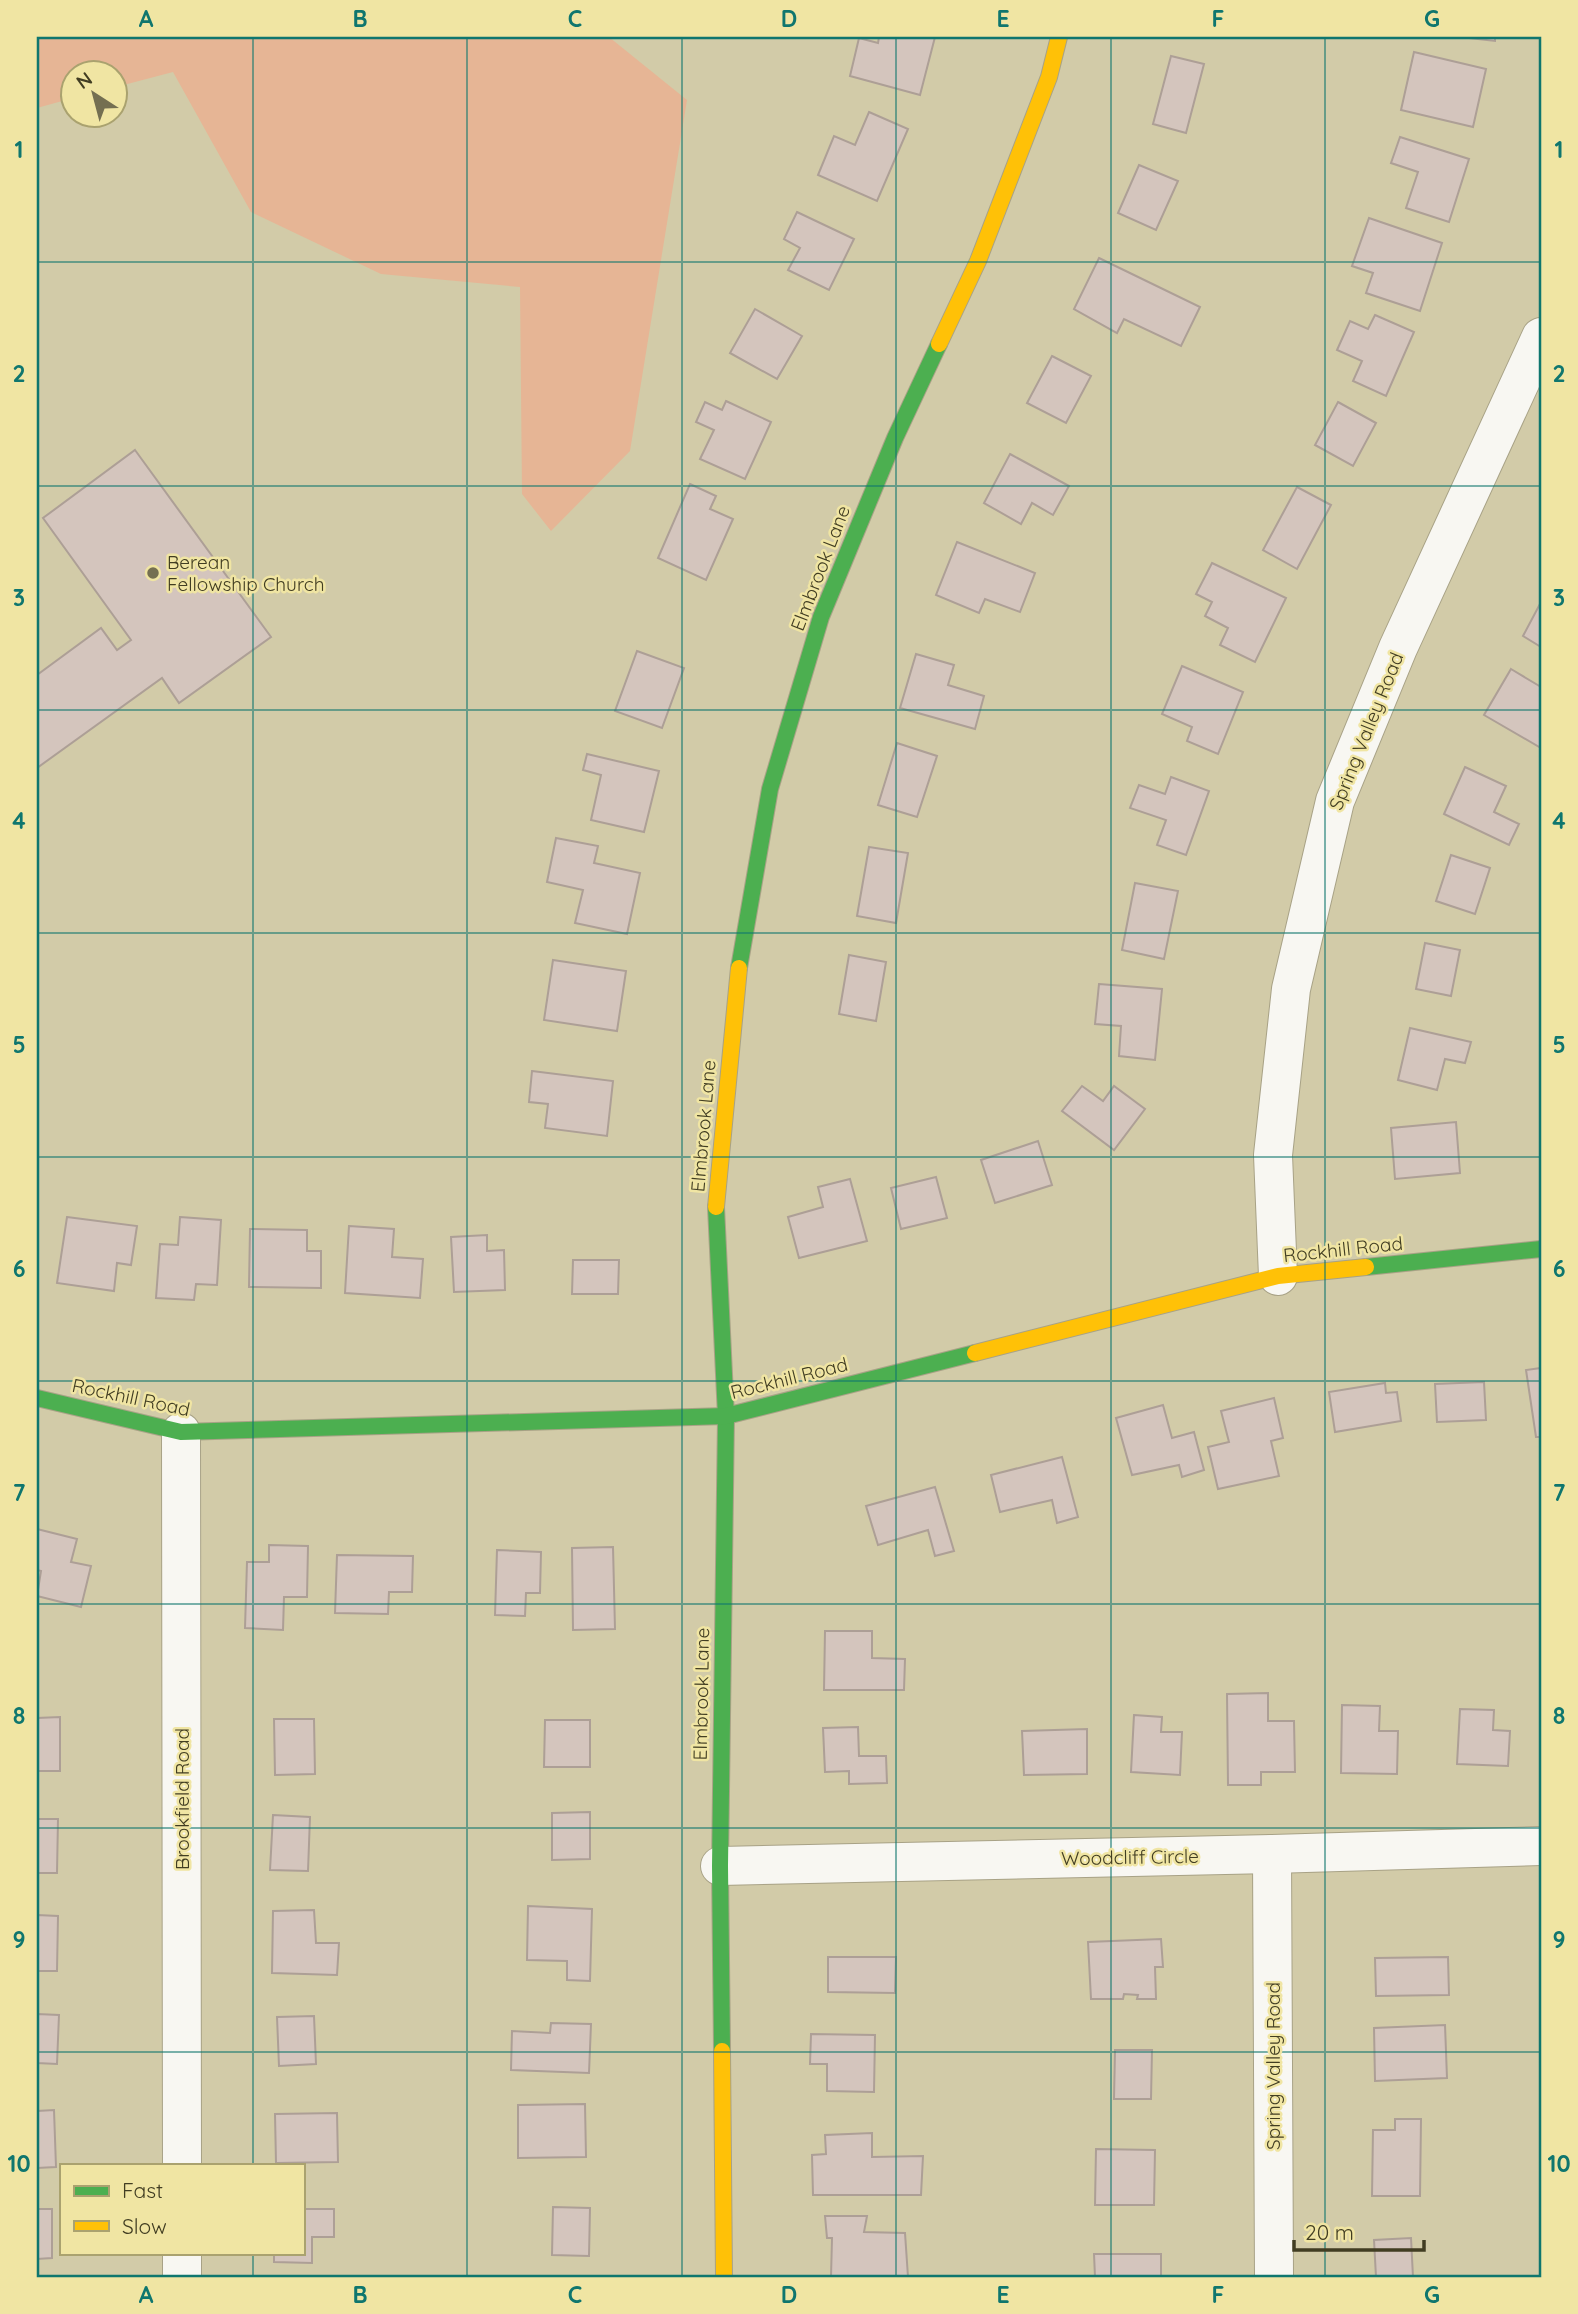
<svg xmlns="http://www.w3.org/2000/svg" width="1578" height="2314" font-family="Quicksand,sans-serif">
<style>
.green{fill:#e6b595}
.building{fill:#d4c5bd;stroke:#ad9f96;stroke-width:2}
.lines{fill:none;stroke-linecap:round;stroke-linejoin:round}
.street-casing{stroke:#a8a286;stroke-width:40}
.fast-casing{stroke:#a8a286;stroke-width:18}
.slow-casing{stroke:#a8a286;stroke-width:18}
.street{stroke:#f8f7f2;stroke-width:38}
.fast{stroke:#4caf50;stroke-width:16}
.slow{stroke:#ffc107;stroke-width:16}
.grid{fill:none;stroke:#0f766e;stroke-width:2;stroke-opacity:0.55}
.poi-dot{fill:#746f51;stroke:#f0e5a3;stroke-width:2.5}
.labels{text-anchor:middle;stroke-width:5;stroke-linejoin:round;paint-order:stroke}
.poi-label{font-size:19px;fill:#413d22;stroke:#f0e5a3;text-anchor:start}
.street-label{font-size:19px;fill:#413d22;stroke:#f0e5a3}
.neatline{fill:none;stroke:#0f766e;stroke-width:2.5}
.grid-label{font-size:23px;text-anchor:middle;font-weight:bold;fill:#0f766e}
</style>
<rect width="100%" height="100%" fill="#d2cba8"/>
<!-- green -->
<path class="green" d="M 37,37 L 609,37 L 687,100 L 630,451 L 551,531 L 522,494 L 520,287 L 381,274 L 251,212 L 173,72 L 116,87 L 116,74 L 74,74 L 73,98 L 37,108 Z"/>
<!-- building -->
<g class="building">
<path d="M 879,37 L 935,37 L 920,95 L 850,76 L 859,38 L 878,43 Z"/>
<path d="M 1460,37 L 1495,37 L 1495,41 Z"/>
<path d="M 1414,52 L 1486,69 L 1473,127 L 1401,110 Z"/>
<path d="M 1171,56 L 1204,64 L 1186,133 L 1153,124 Z"/>
<path d="M 869,112 L 908,129 L 877,201 L 818,175 L 834,136 L 855,145 Z"/>
<path d="M 1400,137 L 1469,159 L 1449,222 L 1406,208 L 1418,172 L 1391,163 Z"/>
<path d="M 1139,165 L 1178,181 L 1156,230 L 1118,213 Z"/>
<path d="M 797,212 L 854,239 L 829,290 L 788,270 L 800,248 L 784,239 Z"/>
<path d="M 1369,218 L 1442,243 L 1420,311 L 1366,293 L 1373,273 L 1352,266 Z"/>
<path d="M 1099,258 L 1200,307 L 1181,346 L 1124,319 L 1117,333 L 1074,309 Z"/>
<path d="M 755,309 L 802,336 L 777,379 L 730,353 Z"/>
<path d="M 1375,315 L 1414,332 L 1386,396 L 1353,381 L 1362,361 L 1337,350 L 1350,321 L 1368,329 Z"/>
<path d="M 1052,356 L 1091,376 L 1066,423 L 1027,403 Z"/>
<path d="M 726,401 L 771,422 L 745,479 L 700,459 L 714,430 L 696,422 L 705,402 L 722,410 Z"/>
<path d="M 1338,402 L 1376,423 L 1353,466 L 1315,445 Z"/>
<path d="M 135,450 L 271,637 L 179,703 L 162,678 L 37,768 L 37,675 L 101,628 L 117,650 L 131,640 L 43,518 Z"/>
<path d="M 1010,454 L 1069,486 L 1053,515 L 1032,503 L 1021,524 L 984,503 Z"/>
<path d="M 690,484 L 716,496 L 710,509 L 733,519 L 706,580 L 658,558 Z"/>
<path d="M 1297,487 L 1331,505 L 1297,569 L 1263,550 Z"/>
<path d="M 957,542 L 1035,573 L 1020,612 L 985,599 L 979,613 L 936,595 Z"/>
<path d="M 1212,563 L 1286,598 L 1255,662 L 1220,645 L 1228,628 L 1205,616 L 1212,602 L 1196,594 Z"/>
<path d="M 1541,602 L 1541,647 L 1523,636 Z"/>
<path d="M 637,651 L 684,668 L 662,728 L 615,711 Z"/>
<path d="M 916,654 L 954,665 L 948,685 L 984,696 L 975,729 L 900,708 Z"/>
<path d="M 1182,666 L 1243,692 L 1218,754 L 1187,741 L 1192,727 L 1162,714 Z"/>
<path d="M 1511,669 L 1541,687 L 1541,748 L 1484,715 Z"/>
<path d="M 897,743 L 937,756 L 917,817 L 878,805 Z"/>
<path d="M 587,754 L 659,771 L 644,832 L 591,820 L 601,775 L 583,770 Z"/>
<path d="M 1465,767 L 1506,786 L 1494,812 L 1519,824 L 1509,845 L 1444,814 Z"/>
<path d="M 1171,777 L 1209,791 L 1186,855 L 1157,845 L 1166,820 L 1130,808 L 1139,785 L 1165,794 Z"/>
<path d="M 556,838 L 598,846 L 594,863 L 640,873 L 627,934 L 575,923 L 583,890 L 547,882 Z"/>
<path d="M 869,847 L 908,853 L 896,923 L 857,916 Z"/>
<path d="M 1451,855 L 1490,868 L 1475,914 L 1436,901 Z"/>
<path d="M 1135,883 L 1178,891 L 1164,959 L 1122,950 Z"/>
<path d="M 1425,943 L 1460,950 L 1451,996 L 1416,989 Z"/>
<path d="M 849,955 L 886,962 L 876,1021 L 839,1014 Z"/>
<path d="M 553,960 L 626,971 L 617,1031 L 544,1020 Z"/>
<path d="M 1099,984 L 1162,989 L 1155,1060 L 1119,1056 L 1121,1026 L 1095,1024 Z"/>
<path d="M 1410,1028 L 1471,1042 L 1465,1063 L 1445,1059 L 1437,1090 L 1398,1080 Z"/>
<path d="M 532,1071 L 613,1081 L 607,1136 L 545,1128 L 548,1104 L 529,1102 Z"/>
<path d="M 1082,1086 L 1103,1101 L 1114,1086 L 1145,1109 L 1114,1150 L 1062,1111 Z"/>
<path d="M 1456,1122 L 1460,1173 L 1395,1179 L 1391,1128 Z"/>
<path d="M 1038,1141 L 1052,1185 L 995,1203 L 981,1160 Z"/>
<path d="M 936,1177 L 947,1218 L 901,1229 L 891,1188 Z"/>
<path d="M 850,1179 L 867,1241 L 799,1258 L 788,1217 L 823,1207 L 818,1187 Z"/>
<path d="M 67,1217 L 137,1226 L 131,1265 L 117,1263 L 114,1291 L 57,1283 Z"/>
<path d="M 180,1217 L 221,1220 L 217,1285 L 196,1284 L 194,1300 L 156,1298 L 160,1244 L 178,1245 Z"/>
<path d="M 349,1226 L 394,1229 L 392,1257 L 423,1259 L 420,1298 L 345,1293 Z"/>
<path d="M 250,1229 L 307,1230 L 307,1251 L 321,1251 L 321,1288 L 249,1287 Z"/>
<path d="M 487,1235 L 487,1251 L 504,1250 L 505,1290 L 454,1292 L 451,1237 Z"/>
<path d="M 573,1260 L 619,1260 L 618,1294 L 572,1294 Z"/>
<path d="M 1541,1368 L 1541,1437 L 1536,1437 L 1526,1370 Z"/>
<path d="M 1484,1382 L 1486,1420 L 1437,1422 L 1435,1384 Z"/>
<path d="M 1385,1383 L 1386,1393 L 1397,1392 L 1401,1421 L 1335,1432 L 1329,1392 Z"/>
<path d="M 1274,1398 L 1283,1438 L 1271,1441 L 1279,1476 L 1218,1489 L 1208,1447 L 1229,1442 L 1221,1411 Z"/>
<path d="M 1163,1405 L 1172,1438 L 1194,1432 L 1204,1470 L 1182,1477 L 1179,1465 L 1132,1475 L 1116,1418 Z"/>
<path d="M 1062,1457 L 1078,1517 L 1057,1523 L 1052,1500 L 1000,1512 L 991,1475 Z"/>
<path d="M 935,1487 L 954,1551 L 935,1556 L 928,1530 L 878,1545 L 866,1506 Z"/>
<path d="M 37,1529 L 77,1539 L 71,1562 L 91,1566 L 81,1607 L 37,1596 L 41,1571 L 37,1570 Z"/>
<path d="M 269,1545 L 308,1546 L 307,1597 L 284,1597 L 283,1630 L 245,1628 L 247,1562 L 269,1562 Z"/>
<path d="M 613,1547 L 615,1629 L 573,1630 L 572,1548 Z"/>
<path d="M 497,1550 L 541,1552 L 540,1593 L 526,1593 L 525,1616 L 495,1615 Z"/>
<path d="M 337,1555 L 413,1556 L 412,1592 L 389,1592 L 388,1614 L 335,1613 Z"/>
<path d="M 825,1631 L 872,1631 L 872,1658 L 905,1659 L 904,1690 L 824,1690 Z"/>
<path d="M 1268,1693 L 1268,1721 L 1294,1721 L 1295,1772 L 1261,1772 L 1261,1785 L 1228,1785 L 1227,1694 Z"/>
<path d="M 1342,1705 L 1380,1706 L 1379,1731 L 1398,1731 L 1397,1774 L 1341,1773 Z"/>
<path d="M 1460,1709 L 1494,1710 L 1493,1730 L 1510,1731 L 1508,1766 L 1457,1764 Z"/>
<path d="M 1134,1715 L 1162,1717 L 1161,1732 L 1182,1732 L 1180,1775 L 1131,1772 Z"/>
<path d="M 60,1717 L 60,1771 L 37,1771 L 37,1718 Z"/>
<path d="M 274,1719 L 314,1719 L 315,1774 L 275,1775 Z"/>
<path d="M 545,1720 L 590,1720 L 590,1767 L 544,1767 Z"/>
<path d="M 858,1727 L 859,1756 L 886,1756 L 887,1783 L 849,1784 L 849,1771 L 825,1772 L 823,1728 Z"/>
<path d="M 1087,1729 L 1087,1774 L 1024,1775 L 1022,1731 Z"/>
<path d="M 590,1812 L 590,1859 L 552,1860 L 552,1813 Z"/>
<path d="M 273,1815 L 310,1817 L 308,1871 L 270,1870 Z"/>
<path d="M 37,1819 L 58,1819 L 57,1873 L 37,1873 Z"/>
<path d="M 528,1906 L 592,1909 L 590,1981 L 567,1980 L 567,1961 L 527,1960 Z"/>
<path d="M 314,1910 L 316,1943 L 339,1943 L 337,1975 L 272,1973 L 273,1911 Z"/>
<path d="M 37,1915 L 58,1916 L 57,1971 L 37,1971 Z"/>
<path d="M 1161,1939 L 1163,1967 L 1155,1967 L 1156,1999 L 1137,1999 L 1138,1995 L 1124,1994 L 1123,1999 L 1091,1999 L 1088,1942 Z"/>
<path d="M 828,1957 L 896,1957 L 895,1993 L 828,1992 Z"/>
<path d="M 1448,1957 L 1449,1995 L 1376,1996 L 1375,1958 Z"/>
<path d="M 37,2014 L 59,2015 L 57,2064 L 37,2063 Z"/>
<path d="M 314,2016 L 316,2064 L 279,2066 L 277,2017 Z"/>
<path d="M 551,2023 L 591,2024 L 589,2073 L 511,2070 L 512,2031 L 550,2033 Z"/>
<path d="M 1445,2025 L 1447,2078 L 1375,2081 L 1374,2028 Z"/>
<path d="M 811,2034 L 875,2035 L 874,2092 L 827,2091 L 827,2064 L 810,2064 Z"/>
<path d="M 1115,2050 L 1152,2050 L 1151,2099 L 1114,2099 Z"/>
<path d="M 585,2104 L 586,2157 L 518,2158 L 518,2105 Z"/>
<path d="M 54,2110 L 56,2167 L 37,2168 L 37,2111 Z"/>
<path d="M 337,2113 L 338,2162 L 276,2163 L 275,2114 Z"/>
<path d="M 1395,2119 L 1421,2119 L 1420,2196 L 1372,2196 L 1373,2130 L 1395,2130 Z"/>
<path d="M 872,2133 L 872,2157 L 923,2156 L 921,2195 L 813,2195 L 812,2155 L 826,2154 L 825,2135 Z"/>
<path d="M 1096,2149 L 1155,2150 L 1154,2205 L 1095,2205 Z"/>
<path d="M 553,2207 L 590,2208 L 589,2256 L 552,2255 Z"/>
<path d="M 37,2209 L 52,2209 L 52,2258 L 37,2259 Z"/>
<path d="M 303,2209 L 334,2209 L 334,2237 L 312,2237 L 312,2263 L 274,2262 L 274,2253 L 303,2253 Z"/>
<path d="M 825,2216 L 867,2216 L 864,2232 L 905,2233 L 908,2277 L 831,2277 L 832,2238 L 827,2238 Z"/>
<path d="M 1411,2238 L 1413,2277 L 1376,2277 L 1374,2240 Z"/>
<path d="M 1094,2254 L 1161,2254 L 1161,2277 L 1095,2277 Z"/>
</g>
<g class="lines">
<!-- street casing -->
<g class="street-casing">
<g id="street">
<path d="M 1278,1276 L 1273,1155 L 1291,989 L 1335,801 L 1398,648 L 1541,337"/>
<path d="M 181,1432 L 182,2165"/>
<path d="M 1272,1854 L 1274,2277"/>
<path d="M 720,1866 L 1272,1854 L 1541,1846"/>
<path d="M 182,2253 L 182,2277"/>
</g>
</g>
<!-- fast casing -->
<g class="fast-casing">
<g id="fast">
<path d="M 739,968 L 770,789 L 821,617 L 895,438 L 939,344"/>
<path d="M 716,1207 L 726,1416 L 720,1866 L 722,2051"/>
<path d="M 1366,1267 L 1541,1249"/>
<path d="M 37,1398 L 181,1432 L 726,1416 L 975,1353"/>
</g>
</g>
<!-- slow casing -->
<g class="slow-casing">
<g id="slow">
<path d="M 939,344 L 978,261 L 1049,77 L 1059,37"/>
<path d="M 716,1207 L 739,968"/>
<path d="M 975,1353 L 1278,1276 L 1366,1267"/>
<path d="M 722,2051 L 724,2277"/>
</g>
</g>
<!-- street -->
<use href="#street" class="street"/>
<!-- fast -->
<use href="#fast" class="fast"/>
<!-- slow -->
<use href="#slow" class="slow"/>
</g>
<!-- grid -->
<path class="grid" d="M 253,37 L 253,2165M 467,37 L 467,2277M 682,37 L 682,2277M 896,37 L 896,2277M 1111,37 L 1111,2277M 1325,37 L 1325,2277M 37,262 L 1541,262M 37,486 L 1541,486M 37,710 L 1541,710M 37,933 L 1541,933M 37,1157 L 1541,1157M 37,1381 L 1541,1381M 37,1604 L 1541,1604M 37,1828 L 1541,1828M 37,2052 L 1541,2052M 253,2253 L 253,2277"/>
<!-- markers -->
<circle class="poi-dot" cx="153" cy="573" r="7"/>
<g class="labels">
<!-- poi labels -->
<g class="poi-label">
<text x="167" y="569">Berean<tspan x="167" dy="22">Fellowship Church</tspan></text>
</g>
<!-- street labels -->
<g class="street-label">
<text transform="translate(820 568) rotate(-69)" y="7">Elmbrook Lane</text>
<text transform="translate(1366 731) rotate(-68)" y="7">Spring Valley Road</text>
<text transform="translate(703 1126) rotate(-85)" y="7">Elmbrook Lane</text>
<text transform="translate(1343 1249) rotate(-6)" y="7">Rockhill Road</text>
<text transform="translate(789 1378) rotate(-14)" y="7">Rockhill Road</text>
<text transform="translate(131 1397) rotate(12)" y="7">Rockhill Road</text>
<text transform="translate(701 1694) rotate(-89)" y="7">Elmbrook Lane</text>
<text transform="translate(182 1799) rotate(-90)" y="7">Brookfield Road</text>
<text transform="translate(1130 1857) rotate(-1)" y="7">Woodcliff Circle</text>
<text transform="translate(1273 2066) rotate(-90)" y="7">Spring Valley Road</text>
</g>
</g>
<!-- border -->
<rect width="1578" height="2314" fill="none" stroke="#f0e5a3" stroke-width="77"/>
<!-- legend -->
<rect x="60" y="2164" width="245" height="91" fill="#f0e5a3" stroke="#aaa26f" stroke-width="2"/>
<rect x="74" y="2186" width="35" height="10" fill="#4caf50" stroke="#aaa26f" stroke-width="2"/>
<text x="122" y="2198" font-size="21" fill="#413d22">Fast</text>
<rect x="74" y="2221" width="35" height="10" fill="#ffc107" stroke="#aaa26f" stroke-width="2"/>
<text x="122" y="2234" font-size="21" fill="#413d22">Slow</text>
<!-- north arrow -->
<g transform="translate(94 94) rotate(324)"><circle r="33" fill="#f0e5a3" stroke="#aaa26f" stroke-width="2"/>
<path d="M0-5L12 26L0 18L-12 26Z" fill="#746f51"/>
<text y="-10" font-size="19" font-weight="bold" text-anchor="middle" fill="#413d22">N</text>
</g>
<!-- scale -->
<path d="M1294 2240v10h130v-10" fill="none" stroke="#413d22" stroke-width="3.5"/>
<text x="1305" y="2240" font-size="21" fill="#413d22" stroke="#f0e5a3" stroke-width="5" paint-order="stroke">20 m</text>
<rect x="38" y="38" width="1502" height="2238" class="neatline"/>
<g class="grid-label">
<text x="146" y="27">A</text>
<text x="360" y="27">B</text>
<text x="575" y="27">C</text>
<text x="789" y="27">D</text>
<text x="1003" y="27">E</text>
<text x="1218" y="27">F</text>
<text x="1432" y="27">G</text>
<text x="19" y="158">1</text>
<text x="1559" y="158">1</text>
<text x="19" y="382">2</text>
<text x="1559" y="382">2</text>
<text x="19" y="606">3</text>
<text x="1559" y="606">3</text>
<text x="19" y="829">4</text>
<text x="1559" y="829">4</text>
<text x="19" y="1053">5</text>
<text x="1559" y="1053">5</text>
<text x="19" y="1277">6</text>
<text x="1559" y="1277">6</text>
<text x="19" y="1501">7</text>
<text x="1559" y="1501">7</text>
<text x="19" y="1724">8</text>
<text x="1559" y="1724">8</text>
<text x="19" y="1948">9</text>
<text x="1559" y="1948">9</text>
<text x="19" y="2172">10</text>
<text x="1559" y="2172">10</text>
<text x="146" y="2303">A</text>
<text x="360" y="2303">B</text>
<text x="575" y="2303">C</text>
<text x="789" y="2303">D</text>
<text x="1003" y="2303">E</text>
<text x="1218" y="2303">F</text>
<text x="1432" y="2303">G</text>
</g>
</svg>
